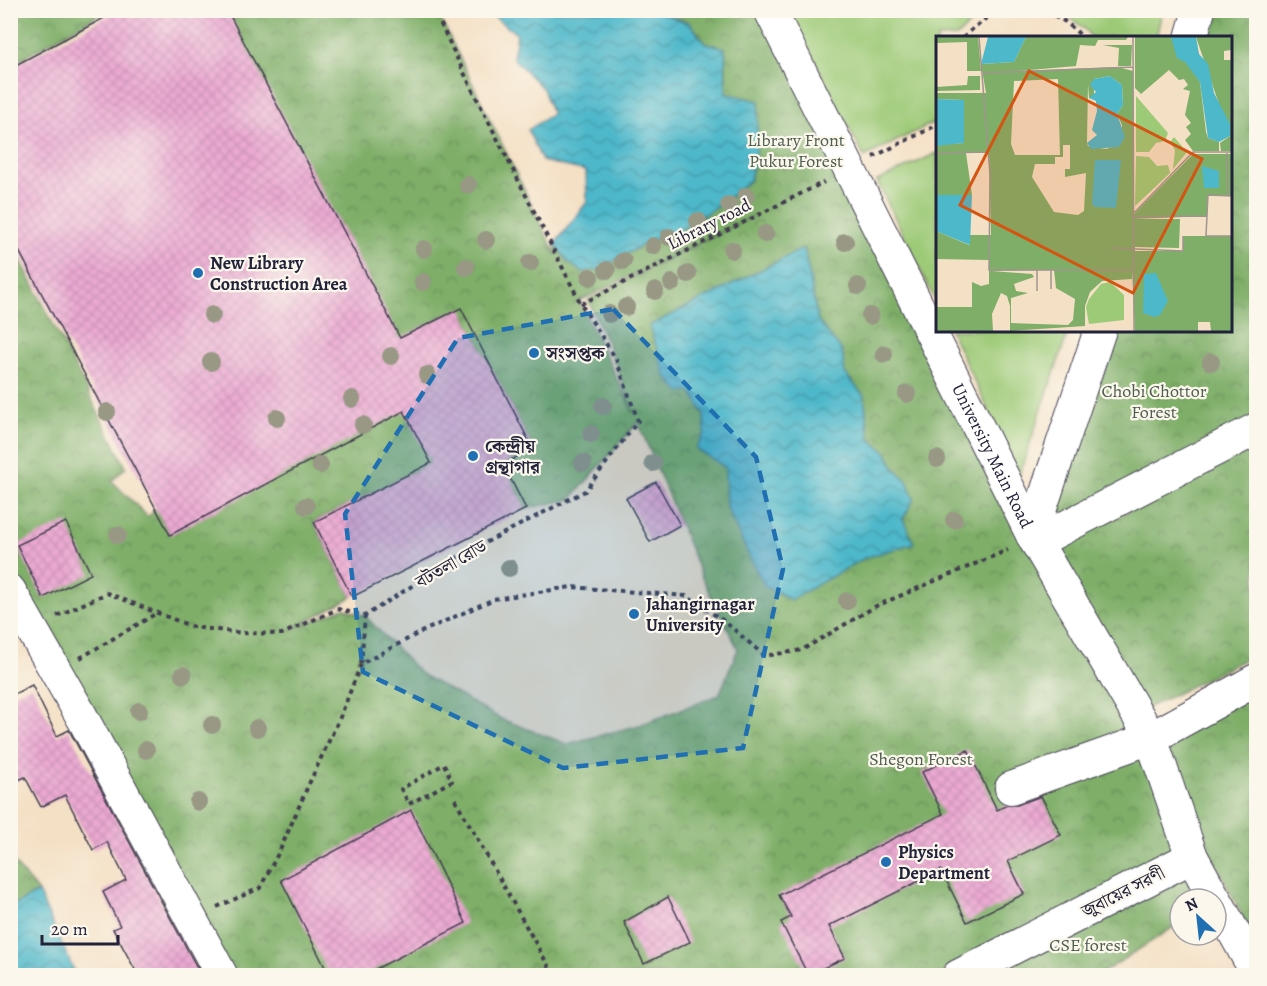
<svg xmlns="http://www.w3.org/2000/svg" width="1267" height="986" font-family="Alegreya,'Noto Serif Bengali',serif">
<style>
.forest{fill:url(#forest-crowns);stroke:#506852;stroke-width:1.5;fill-rule:evenodd}
.green{fill:#9dca77;stroke:#607659;stroke-width:1.5}
.water{fill:url(#water-waves);stroke:#386d82;stroke-width:1.5}
.building{fill:url(#building-cross-hatch)}
.lines{fill:none;stroke-linecap:round;stroke-linejoin:round}
.minor-casing{stroke:#423e50;stroke-width:34}
.path{stroke:#423e50;stroke-width:4;stroke-dasharray:4.5 4.5;stroke-linecap:butt}
.minor{stroke:#fff;stroke-width:32}
.tree{fill:#989885}
.marked{fill:#1f6fb2;fill-opacity:0.2;stroke:#1f6fb2;stroke-width:4.5;stroke-dasharray:12 8;stroke-linejoin:round}
.poi-dot{fill:#1f6fb2;stroke:#fbf7ec;stroke-width:2}
.labels{text-anchor:middle;stroke-width:4.5;stroke-linejoin:round;paint-order:stroke}
.park-label{font-size:18px;fill:#4d5d50;stroke:#fbf7ec}
.street-label{font-size:18px;fill:#22223b;stroke:#fbf7ec}
.poi-label{font-size:18px;font-weight:bold;fill:#22223b;stroke:#fbf7ec;text-anchor:start}
.inset-road{fill:none;stroke:#a0948e;stroke-width:1.5}
.view{fill:#d45411;fill-opacity:0.15;stroke:#d45411;stroke-width:3}
.inset-edge{fill:none;stroke:#22223b;stroke-width:3}
</style>
<defs>
<pattern id="forest-crowns" width="20" height="18" patternUnits="userSpaceOnUse" patternTransform="scale(1.5)"><rect width="20" height="18" fill="#7eae68"/><path d="M2 6a3 3 0 1 1 6 0M12 15a3 3 0 1 1 6 0" fill="none" stroke="#678d57"/></pattern>
<pattern id="water-waves" width="16" height="10" patternUnits="userSpaceOnUse" patternTransform="scale(1.5)"><rect width="16" height="10" fill="#4db8ca"/><path d="M0 5q4-4 8 0t8 0" fill="none" stroke="#4095a5"/></pattern>
<pattern id="building-cross-hatch" width="8" height="8" patternUnits="userSpaceOnUse" patternTransform="scale(1.5)"><rect width="8" height="8" fill="#eba9d2"/><path d="M0 0l8 8M0 8l8-8" fill="none" stroke="#c991b5"/></pattern>
</defs>
<rect width="100%" height="100%" fill="#fbf7ec"/>
<filter id="ink" filterUnits="userSpaceOnUse"><feTurbulence type="fractalNoise" baseFrequency=".0167" numOctaves="2"/><feDisplacementMap in="SourceGraphic" scale="12" xChannelSelector="R" yChannelSelector="G"/><feConvolveMatrix kernelMatrix="1 2 1 2 8 2 1 2 1" color-interpolation-filters="sRGB"/></filter>
<filter id="wash" filterUnits="userSpaceOnUse"><feTurbulence type="fractalNoise" baseFrequency=".008" numOctaves="4" result="noise"/><feDisplacementMap in="SourceGraphic" scale="24" xChannelSelector="R" yChannelSelector="G"/><feGaussianBlur stdDeviation="1.35" result="paint"/><feColorMatrix in="noise" values="0 0 0 0 0 0 0 0 0 0 0 0 0 0 0 0 0 1.4 0 .05"/><feComposite in="paint" operator="in"/></filter>
<g filter="url(#wash)">
<rect width="100%" height="100%" fill="#f4e0c5"/>
<!-- forest -->
<g class="forest">
<path d="M 11,10 L 105,10 L 105,11 L 11,65 Z"/>
<path d="M 226,11 L 437,11 L 556,255 L 555,244 L 569,263 L 651,241 L 682,229 L 750,180 L 752,168 L 726,93 L 725,48 L 704,42 L 690,23 L 655,11 L 770,11 L 1032,534 L 1100,330 L 1230,330 L 1230,38 L 1191,37 L 1199,11 L 1256,11 L 1256,429 L 1049,550 L 1256,448 L 1256,654 L 1137,713 L 1151,737 L 1256,684 L 1256,943 L 1154,743 L 1214,899 L 1180,899 L 1180,923 L 1099,975 L 222,975 L 11,591 L 10,239 L 126,467 L 112,481 L 148,517 L 157,508 ZM 753,216 L 588,300 L 611,352 L 633,412 L 579,301 ZM 461,308 L 533,449 L 503,464 L 526,509 L 571,499 L 638,422 L 703,580 L 738,649 L 719,695 L 640,725 L 567,744 L 501,719 L 421,674 L 365,616 L 344,608 L 290,630 L 352,597 L 314,522 L 431,463 L 411,423 L 417,330 Z"/>
<path d="M 10,858 L 38,892 L 11,907 L 10,906 Z"/>
</g>
<!-- green -->
<g class="green">
<path d="M 789,11 L 991,11 C 977,17 967,25 957,37 L 937,38 L 937,121 L 864,157 Z"/>
<path d="M 1062,11 L 1162,11 L 1156,38 L 1091,37 L 1086,30 Z"/>
<path d="M 937,153 L 937,304 L 877,181 Z"/>
<path d="M 950,330 L 1069,330 L 1019,475 Z"/>
</g>
<!-- water -->
<g class="water">
<path d="M 493,11 L 655,11 L 690,23 L 704,42 L 725,48 L 726,93 L 759,101 L 756,151 L 750,180 L 724,202 L 682,229 L 650,241 L 598,270 L 582,272 L 569,263 L 555,244 L 587,202 L 586,171 L 542,161 L 528,130 L 552,114 L 543,89 L 513,58 L 517,34 L 493,16 Z"/>
<path d="M 804,248 L 818,321 L 842,351 L 845,373 L 864,396 L 870,439 L 887,453 L 894,467 L 907,481 L 914,499 L 903,519 L 914,543 L 865,558 L 790,600 L 765,586 L 750,558 L 726,506 L 725,467 L 696,449 L 705,433 L 704,414 L 692,392 L 680,392 L 666,376 L 649,326 Z"/>
<path d="M 38,892 L 76,975 L 11,975 L 11,907 Z"/>
</g>
<g id="blocks">
<!-- building -->
<g class="building">
<path d="M 119,10 L 227,10 L 400,338 L 461,308 L 533,449 L 503,464 L 526,509 L 352,597 L 314,522 L 431,463 L 404,411 L 170,535 L 10,234 L 10,68 Z"/>
<path d="M 656,482 L 680,525 L 650,542 L 626,498 Z"/>
<path d="M 66,522 L 91,574 L 43,598 L 17,545 Z"/>
<path d="M 32,685 L 57,736 L 69,730 L 201,975 L 138,975 L 113,929 L 120,926 L 103,892 L 126,880 L 107,842 L 93,850 L 65,795 L 41,807 L 25,777 L 10,784 L 10,696 Z"/>
<path d="M 968,750 L 997,810 L 1007,805 L 1017,805 L 1041,796 L 1061,835 L 1008,861 L 1024,894 L 967,922 L 941,870 L 829,926 L 845,958 L 808,975 L 781,922 L 791,917 L 779,895 L 943,814 L 922,772 Z"/>
<path d="M 411,810 L 466,923 L 364,975 L 329,975 L 281,880 Z"/>
<path d="M 668,897 L 690,942 L 644,964 L 624,922 Z"/>
</g>
</g>
</g>
<g filter="url(#ink)">
<use href="#blocks" fill-opacity="0" stroke="#423e50" stroke-width="1.5"/>
<g class="lines">
<!-- minor casing -->
<g class="minor-casing">
<g id="minor">
<path id="s1" d="M 770,10 L 1032,535 L 1151,738 L 1192,857 L 1215,899"/>
<path d="M 1191,38 L 1199,10"/>
<path d="M 1032,535 L 1100,330"/>
<path d="M 1036,542 L 1256,429"/>
<path d="M 10,591 L 82,717 L 222,976"/>
<path d="M 1011,788 L 1151,738 L 1256,680"/>
<path d="M 1216,900 L 1256,972"/>
<path d="M 958,976 L 1192,857"/>
</g>
</g>
<!-- path -->
<g class="path">
<path d="M 1037,10 C 1056,13 1070,24 1083,38"/>
<path d="M 963,38 C 976,25 990,13 1008,10"/>
<path d="M 873,157 L 937,125"/>
<path d="M 581,304 L 824,182"/>
<path d="M 57,616 L 107,593 L 193,627 L 242,633 L 282,634 L 338,609 L 365,616 L 454,559 L 585,491 L 638,421 L 616,359 L 581,304 L 467,79 L 434,10"/>
<path d="M 80,658 L 157,613"/>
<path d="M 361,664 L 365,616"/>
<path d="M 444,764 L 452,781 L 409,804 L 401,789 Z"/>
<path d="M 455,799 L 554,976"/>
<path d="M 217,907 L 260,888 L 280,850 L 308,786 L 341,715 L 361,664 L 421,632 L 494,599 L 571,587 L 686,596 L 724,621 L 765,656 L 802,650 L 876,606 L 1008,550"/>
</g>
<!-- minor -->
<use href="#minor" class="minor"/>
</g>
<!-- trees -->
<g class="tree">
<circle cx="468" cy="185" r="9"/>
<circle cx="746" cy="196" r="9"/>
<circle cx="729" cy="205" r="9"/>
<circle cx="698" cy="221" r="9"/>
<circle cx="765" cy="234" r="9"/>
<circle cx="669" cy="237" r="9"/>
<circle cx="486" cy="240" r="9"/>
<circle cx="845" cy="242" r="9"/>
<circle cx="653" cy="246" r="9"/>
<circle cx="424" cy="249" r="9"/>
<circle cx="732" cy="250" r="9"/>
<circle cx="623" cy="261" r="9"/>
<circle cx="530" cy="263" r="9"/>
<circle cx="466" cy="267" r="9"/>
<circle cx="607" cy="270" r="9"/>
<circle cx="688" cy="274" r="9"/>
<circle cx="590" cy="277" r="9"/>
<circle cx="423" cy="282" r="9"/>
<circle cx="672" cy="283" r="9"/>
<circle cx="858" cy="286" r="9"/>
<circle cx="655" cy="291" r="9"/>
<circle cx="626" cy="307" r="9"/>
<circle cx="609" cy="314" r="9"/>
<circle cx="212" cy="315" r="9"/>
<circle cx="870" cy="316" r="9"/>
<circle cx="884" cy="354" r="9"/>
<circle cx="391" cy="356" r="9"/>
<circle cx="211" cy="362" r="9"/>
<circle cx="1211" cy="362" r="9"/>
<circle cx="427" cy="375" r="9"/>
<circle cx="907" cy="394" r="9"/>
<circle cx="352" cy="399" r="9"/>
<circle cx="603" cy="406" r="9"/>
<circle cx="107" cy="412" r="9"/>
<circle cx="277" cy="418" r="9"/>
<circle cx="363" cy="425" r="9"/>
<circle cx="591" cy="434" r="9"/>
<circle cx="937" cy="459" r="9"/>
<circle cx="583" cy="463" r="9"/>
<circle cx="653" cy="463" r="9"/>
<circle cx="320" cy="465" r="9"/>
<circle cx="306" cy="506" r="9"/>
<circle cx="954" cy="520" r="9"/>
<circle cx="118" cy="535" r="9"/>
<circle cx="509" cy="568" r="9"/>
<circle cx="847" cy="601" r="9"/>
<circle cx="183" cy="675" r="9"/>
<circle cx="139" cy="711" r="9"/>
<circle cx="212" cy="725" r="9"/>
<circle cx="257" cy="728" r="9"/>
<circle cx="146" cy="750" r="9"/>
<circle cx="198" cy="802" r="9"/>
</g>
</g>
<!-- marked area -->
<path class="marked" d="M 613,309 L 756,457 L 783,569 L 743,748 L 563,768 L 363,672 L 345,514 L 458,338 Z"/>
<!-- markers -->
<g class="poi-dot">
<circle cx="198" cy="273" r="6"/>
<circle cx="534" cy="353" r="6"/>
<circle cx="473" cy="456" r="6"/>
<circle cx="634" cy="614" r="6"/>
<circle cx="886" cy="862" r="6"/>
</g>
<g class="labels">
<!-- park labels -->
<g class="park-label">
<text x="796" y="146">Library Front<tspan x="796" dy="21">Pukur Forest</tspan></text>
<text x="1154" y="397">Chobi Chottor<tspan x="1154" dy="21">Forest</tspan></text>
<text x="921" y="765">Shegon Forest</text>
<text x="1088" y="951">CSE forest</text>
</g>
<!-- street labels -->
<g class="street-label">
<text transform="translate(709 224) rotate(-27)" y="6">Library road</text>
<text dy="6" stroke="none"><textPath href="#s1" startOffset="498">University Main Road</textPath></text>
<text transform="translate(451 564) rotate(-30)" y="6">বটতলা রোড</text>
<text transform="translate(1123 892) rotate(-27)" y="6">জুবায়ের সরণী</text>
</g>
<!-- poi labels -->
<g class="poi-label">
<text x="210" y="269">New Library<tspan x="210" dy="21">Construction Area</tspan></text>
<text x="546" y="359">সংসপ্তক</text>
<text x="485" y="452">কেন্দ্রীয়<tspan x="485" dy="21">গ্রন্থাগার</tspan></text>
<text x="646" y="610">Jahangirnagar<tspan x="646" dy="21">University</tspan></text>
<text x="898" y="858">Physics<tspan x="898" dy="21">Department</tspan></text>
</g>
</g>
<!-- overview -->
<g transform="translate(936 36)">
<rect width="296" height="296" fill="#f4e0c5"/>
<path d="M 1,1 L 42,1 L 45,35 L 31,35 L 31,6 L 1,7 ZM 90,1 L 192,1 L 190,4 L 162,4 L 159,10 L 144,9 L 140,30 L 82,35 L 182,31 L 197,35 L 197,179 L 257,118 L 295,118 L 295,160 L 272,159 L 271,180 L 198,183 L 244,183 L 243,212 L 199,211 L 199,215 L 247,215 L 247,200 L 295,200 L 295,295 L 275,295 L 274,286 L 262,286 L 262,295 L 199,295 L 196,234 L 196,243 L 166,245 L 154,256 L 149,270 L 149,290 L 74,295 L 74,270 L 71,260 L 65,257 L 56,278 L 57,295 L 0,295 L 0,271 L 36,271 L 36,246 L 45,250 L 53,248 L 53,224 L 0,223 L 0,195 L 33,209 L 34,199 L 55,199 L 53,116 L 30,117 L 36,159 L 0,159 L 0,109 L 28,107 L 28,64 L 0,63 L 0,57 L 50,57 L 45,28 L 78,26 ZM 174,40 L 186,49 L 187,69 L 181,78 L 186,89 L 185,108 L 170,113 L 152,110 L 151,106 L 152,48 L 153,62 L 158,62 L 158,43 ZM 122,43 L 124,119 L 79,119 L 75,108 L 78,45 ZM 127,109 L 134,109 L 134,133 L 129,133 L 129,141 L 150,137 L 148,175 L 142,179 L 118,176 L 96,141 L 99,128 L 119,128 L 119,121 L 127,121 ZM 118,234 L 120,252 L 139,263 L 137,284 L 132,289 L 75,287 L 75,262 L 92,257 L 80,255 L 78,248 L 98,241 L 96,238 L 56,235 ZM 199,1 L 235,1 L 264,46 L 270,96 L 272,102 L 283,106 L 283,115 L 257,115 L 249,104 L 255,98 L 250,91 L 255,87 L 249,79 L 254,55 L 247,53 L 252,49 L 248,43 L 243,44 L 233,34 L 205,58 L 199,52 ZM 260,1 L 295,1 L 295,14 L 288,15 L 288,24 L 295,24 L 295,115 L 285,115 L 284,107 L 294,100 ZM 167,9 L 196,9 L 195,30 L 182,30 L 183,12 ZM 32,40 L 44,40 L 44,54 L 0,55 L 0,51 L 31,49 Z" fill="#7eae68" fill-rule="evenodd"/>
<path d="M 174,246 L 188,259 L 188,284 L 153,288 L 150,271 L 153,263 L 165,248 Z" fill="#9dca77"/>
<path d="M 200,60 L 232,97 L 229,105 L 220,107 L 213,116 L 200,116 ZM 238,101 L 251,116 L 237,133 L 239,114 L 234,106 ZM 200,120 L 213,121 L 221,130 L 232,129 L 234,137 L 199,170 Z" fill="#9dca77"/>
<path d="M 52,1 L 90,1 L 78,26 L 45,28 ZM 235,1 L 260,1 L 263,18 L 272,28 L 278,57 L 294,88 L 294,100 L 283,106 L 272,102 L 264,46 L 249,26 L 241,22 ZM 174,40 L 186,49 L 187,69 L 181,78 L 189,101 L 183,111 L 155,113 L 151,107 L 161,99 L 156,94 L 161,75 L 160,65 L 153,62 L 160,56 L 154,49 L 158,43 ZM 0,63 L 28,64 L 28,107 L 0,110 ZM 159,124 L 185,124 L 180,172 L 159,171 L 156,168 ZM 266,130 L 283,135 L 283,152 L 268,152 ZM 0,159 L 36,159 L 34,209 L 0,195 ZM 220,237 L 232,265 L 224,279 L 218,281 L 207,277 L 208,238 Z" fill="#4db8ca"/>
<path class="inset-road" d="M 43,1 L 54,138 L 53,234 L 196,234M 197,1 L 198,295M 47,37 L 197,31M 0,117 L 53,116M 291,117 L 292,160M 296,160 L 272,159 L 270,200 L 296,200M 196,179 L 257,116 L 296,116M 196,181 L 271,180M 176,212 L 247,215 L 247,200M 115,234 L 115,253M 101,255 L 101,234"/>
<path class="view" d="M 93,35 L 266,123 L 197,257 L 24,169 Z"/>
<rect width="296" height="296" class="inset-edge"/>
</g>
<!-- margin -->
<rect width="1267" height="986" fill="none" stroke="#fbf7ec" stroke-width="36"/>
<!-- north arrow -->
<g transform="translate(1198 917) rotate(333)"><circle r="28" fill="#fbf7ec" stroke="#a4a2a5" stroke-width="1.5"/>
<path d="M0-4.5L10 22L0 15L-10 22Z" fill="#1f6fb2"/>
<text y="-9" font-size="16" font-weight="bold" text-anchor="middle" fill="#22223b">N</text>
</g>
<!-- scale -->
<path d="M42 935v9h76v-9" fill="none" stroke="#22223b" stroke-width="3"/>
<text x="51" y="935" font-size="18" fill="#22223b" stroke="#fbf7ec" stroke-width="4.5" paint-order="stroke">20 m</text>
</svg>
